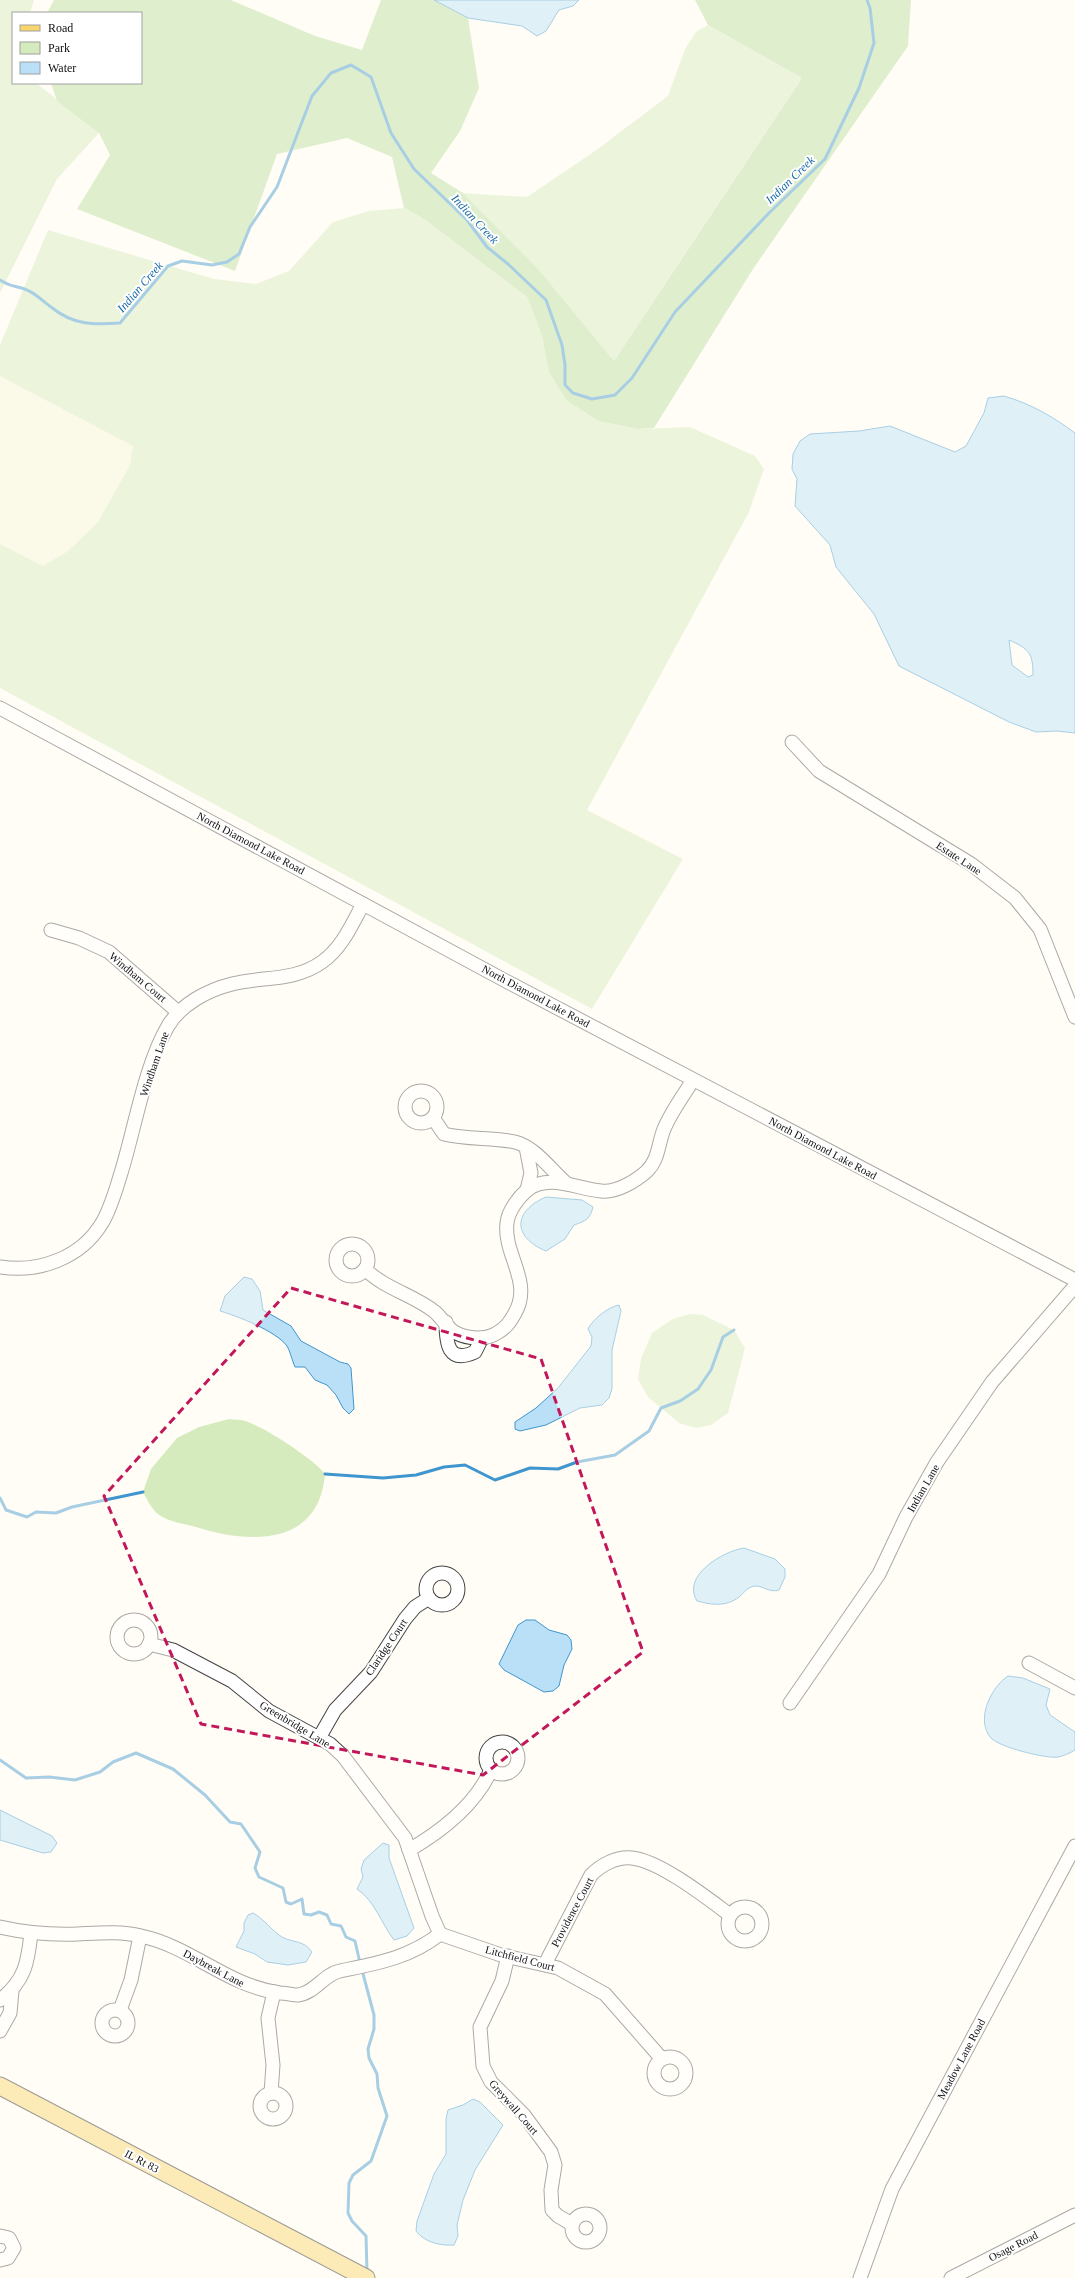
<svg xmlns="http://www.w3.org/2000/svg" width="1075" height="2278" font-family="'Times New Roman',serif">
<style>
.farmland{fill:#f6f3d4}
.green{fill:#d5ebbd}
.forest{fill:#b9dc9c}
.water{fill:#b9e0f7;stroke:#3f96cf;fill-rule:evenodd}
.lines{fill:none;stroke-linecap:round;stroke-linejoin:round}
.stream{stroke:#3f96cf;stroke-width:3}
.minor-casing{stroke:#444;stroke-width:15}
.major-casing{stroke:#222;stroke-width:19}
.minor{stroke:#fff;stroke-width:13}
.major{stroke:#f9d66b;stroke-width:17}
.marked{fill:none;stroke:#c2185b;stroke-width:3;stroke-dasharray:8 5;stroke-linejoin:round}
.labels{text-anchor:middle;stroke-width:4;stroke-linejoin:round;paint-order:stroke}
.street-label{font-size:11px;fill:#111;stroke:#fff}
.water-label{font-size:12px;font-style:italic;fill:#1768a6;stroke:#fff}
</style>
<rect width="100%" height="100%" fill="#fffdf5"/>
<!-- farmland -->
<path class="farmland" d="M 0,376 L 133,445 L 130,465 L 98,522 L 68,551 L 43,566 L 0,544 Z"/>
<!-- green -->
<g class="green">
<path d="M 0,0 L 34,0 L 30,13 L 13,13 L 13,83 L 36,83 L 99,133 L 57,179 L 0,293 Z"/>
<path d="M 708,25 L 802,78 L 614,361 L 540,271 L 463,193 L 527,197 L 595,151 L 668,96 L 685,49 L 696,32 Z"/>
<path d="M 404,208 L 424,219 L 527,297 L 542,336 L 549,372 L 566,400 L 598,421 L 638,429 L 690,427 L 755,456 L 764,469 L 749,512 L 587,810 L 683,859 L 592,1009 L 0,688 L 0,544 L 43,566 L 68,551 L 98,522 L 130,465 L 133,446 L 0,376 L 0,345 L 48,230 L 214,279 L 256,284 L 289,271 L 333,222 L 369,211 Z"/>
<path d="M 690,1314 L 703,1315 L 734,1330 L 745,1348 L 728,1413 L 711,1425 L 696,1428 L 679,1423 L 648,1397 L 638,1379 L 641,1359 L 652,1333 L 673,1319 Z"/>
<path d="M 229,1419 C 234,1420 240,1419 245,1421 C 263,1426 315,1460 325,1474 C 319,1547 249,1544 196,1527 C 185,1524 170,1522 161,1516 C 152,1511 148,1501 143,1492 L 151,1469 L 177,1438 L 199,1427 Z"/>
</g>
<!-- forest -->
<path class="forest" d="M 54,0 L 231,0 L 315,36 L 362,50 L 381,0 L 434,0 L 468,18 L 479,88 L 460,131 L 431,173 L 463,193 L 540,271 L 614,361 L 802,78 L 708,25 L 695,0 L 911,0 L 908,46 L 753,269 L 654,428 L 638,429 L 598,421 L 566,400 L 549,372 L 542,336 L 527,297 L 424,219 L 404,208 L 392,157 L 347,138 L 277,154 L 235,271 L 77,209 L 110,155 L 99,133 L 57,101 L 51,83 L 141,83 L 141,13 L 47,13 Z"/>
<!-- water -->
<g class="water">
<path d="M 434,0 L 579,0 L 573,6 L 559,10 L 546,31 L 537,36 L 522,26 L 468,18 Z"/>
<path d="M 1004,396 C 1031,404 1052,416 1075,433 L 1075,733 L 1057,731 L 1036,732 L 1009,722 L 899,666 L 874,614 L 836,567 L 830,545 L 795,506 L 797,479 L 792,469 L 793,454 L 800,441 L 810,434 L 859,431 L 890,426 L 955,452 L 966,446 L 984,413 L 988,398 ZM 1009,640 C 1029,649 1033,653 1033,675 L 1028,677 L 1012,665 Z"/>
<path d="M 546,1197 L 582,1200 L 593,1207 C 590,1219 586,1221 574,1225 L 565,1239 L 546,1251 C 512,1237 513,1211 546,1197 Z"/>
<path d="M 244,1277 L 252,1279 L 260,1291 L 263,1310 L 291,1326 L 301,1341 L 340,1362 L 348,1364 L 351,1368 L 354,1409 L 349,1414 L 343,1408 L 336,1395 L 327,1385 L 315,1380 L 305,1367 L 295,1367 C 292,1360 290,1351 287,1346 C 276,1331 237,1316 220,1311 L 225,1296 Z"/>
<path d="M 619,1305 L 621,1311 L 612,1350 L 612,1389 L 609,1398 L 602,1405 L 580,1408 L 546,1425 L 520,1431 L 515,1429 L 515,1422 L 536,1408 L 558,1388 L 591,1346 L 592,1337 L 588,1329 C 593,1319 608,1307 619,1305 Z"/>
<path d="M 744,1548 L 775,1559 L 785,1569 L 785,1577 L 779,1590 C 769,1593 764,1586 755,1586 C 747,1587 744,1593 739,1597 C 726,1607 712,1605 697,1601 C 681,1576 723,1551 744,1548 Z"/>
<path d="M 526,1620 L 535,1620 L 549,1630 L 567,1635 L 571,1640 L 572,1649 L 564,1665 L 559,1686 L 553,1691 L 544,1692 L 504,1670 L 499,1664 L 518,1625 Z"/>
<path d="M 1008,1676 L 1023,1678 L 1050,1689 L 1046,1705 L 1050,1715 L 1075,1732 L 1075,1750 C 1070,1753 1064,1756 1058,1757 C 1046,1759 999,1747 991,1738 C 975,1720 991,1687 1008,1676 Z"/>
<path d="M 0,1810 L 52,1836 L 57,1843 L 51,1852 L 43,1853 L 0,1840 Z"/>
<path d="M 383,1843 L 389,1845 L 389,1858 L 414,1928 L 407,1936 L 394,1940 C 381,1923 375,1901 357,1889 L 363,1877 L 361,1869 L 364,1860 Z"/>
<path d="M 253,1913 C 264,1919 271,1930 282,1937 C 293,1943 304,1940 312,1952 L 306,1962 L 288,1965 L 267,1962 L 255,1954 L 236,1947 L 244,1931 L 244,1923 L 248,1915 Z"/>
<path d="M 473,2099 L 480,2102 L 503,2125 L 475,2170 L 463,2200 L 457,2225 L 458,2236 L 454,2245 C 440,2246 424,2242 416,2231 L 417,2221 L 434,2174 L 446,2154 L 446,2119 L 448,2110 L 463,2105 Z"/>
</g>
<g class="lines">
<!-- stream -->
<g class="stream">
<path d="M 0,280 C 9,287 19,286 29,291 C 36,294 44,302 51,307 C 73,325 93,325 120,323 L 168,266 L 182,261 L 212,265 L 227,262 L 239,254 L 250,227 L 277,187 L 312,96 L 331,73 L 351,65 L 371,77 L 391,133 L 414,169 L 467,220 L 487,247 L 508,264 L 546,300 L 562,345 L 565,365 L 565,385 L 573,393 L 592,399 L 615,395 L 632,378 L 675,312 L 769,213 L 825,159 L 859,88 L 874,43 L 870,8 L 867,0"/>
<path d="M 325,1474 L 383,1478 L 416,1475 L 444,1467 L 465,1465 L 495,1480 L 530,1468 L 558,1469 L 577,1462 L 615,1455 L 649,1431 L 661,1408 L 680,1401 L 698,1389 L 711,1370 L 723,1337 L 734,1330"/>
<path d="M 0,1498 L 6,1510 L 27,1517 L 36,1512 L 56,1513 L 72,1507 L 143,1492"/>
<path d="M 0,1760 L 26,1778 L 49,1777 L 75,1780 L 100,1772 L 113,1762 L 136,1753 L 173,1769 L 205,1795 L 230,1822 L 241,1824 L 260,1852 L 255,1868 L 259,1877 L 283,1888 L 286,1902 L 291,1904 L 302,1899 L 304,1914 L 311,1915 L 319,1912 L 327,1915 L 331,1924 L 341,1926 L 346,1937 L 355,1941 L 360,1963"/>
<path d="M 362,1970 L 374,2015 L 374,2029 L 368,2049 L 369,2058 L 377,2074 L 378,2088 L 387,2116 L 371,2161 L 353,2175 L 349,2183 L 348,2213 L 352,2221 L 366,2236 L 367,2272"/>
</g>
<!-- minor casing -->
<g class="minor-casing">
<g id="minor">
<path d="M 0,708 L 504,980 L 1075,1280"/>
<path d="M 792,742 L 819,771 L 971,864 L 1015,898 L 1040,929 L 1075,1017"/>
<path d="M 51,930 L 79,938 L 109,952 L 178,1012"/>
<circle cx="421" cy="1107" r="16"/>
<path d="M 433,1118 L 444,1134 C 468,1140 492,1137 515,1142 C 535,1147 551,1170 566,1183"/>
<path d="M 526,1147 L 531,1173 L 527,1190"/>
<circle cx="352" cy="1260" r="16"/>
<path d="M 0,1267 C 39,1273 81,1258 102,1223 C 111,1208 116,1189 121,1173 C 135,1128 145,1065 168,1026 C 181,1004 208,990 232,984 C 263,976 294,982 322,962 C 342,948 352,924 363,904"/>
<path d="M 365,1269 C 385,1289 414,1295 435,1312 C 442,1318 448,1329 456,1333 C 468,1339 486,1340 497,1333 C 506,1328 510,1322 515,1313 C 533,1282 503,1254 507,1223 C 508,1211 519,1197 527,1190 C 549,1173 577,1189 601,1191 C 616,1193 636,1181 647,1171 C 659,1159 658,1144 664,1129 C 671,1112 683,1096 693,1080"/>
<path d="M 446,1322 C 446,1344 448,1364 475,1352 L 482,1338"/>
<circle cx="442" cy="1589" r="16"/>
<circle cx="134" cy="1637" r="17"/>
<path d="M 149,1644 L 173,1650 L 232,1681 L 269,1711 L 330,1744 L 343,1756 L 405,1838 L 432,1916 L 440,1934"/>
<path d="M 1029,1663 L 1075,1688"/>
<path d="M 790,1703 L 879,1574 L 906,1517 L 937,1462 L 992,1382 L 1075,1286"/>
<path d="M 319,1738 L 335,1710 L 371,1672 L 405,1619 L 415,1607 L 429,1598"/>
<circle cx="502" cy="1758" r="16"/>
<path d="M 409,1850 C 442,1831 475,1805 491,1770"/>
<circle cx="745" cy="1924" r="17"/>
<path d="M 0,1927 C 26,1933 51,1935 78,1934 C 99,1933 120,1931 141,1936 C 192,1947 227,1986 280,1993 C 286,1993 293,1995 298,1995 C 315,1993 324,1974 340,1971 C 378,1963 409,1958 440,1934"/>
<path d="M 440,1934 L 501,1955 L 558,1968 L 605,1994 L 662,2059"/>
<path d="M 508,1956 L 502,1981 L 480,2027 L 483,2066 L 491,2082 L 524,2115 L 551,2152 L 555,2165 L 551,2190 L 552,2210 L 558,2216 L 572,2224"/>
<path d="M 545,1964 L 591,1875 C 601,1865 617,1856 632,1858 C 660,1861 707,1898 730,1915"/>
<path d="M 0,2000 C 25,1981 28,1962 31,1933"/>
<circle cx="115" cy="2023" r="13"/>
<path d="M 120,2010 L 131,1980 L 140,1936"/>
<path d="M 0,2031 L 10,2013 L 12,1991"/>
<circle cx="670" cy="2073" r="16"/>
<circle cx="273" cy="2106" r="13"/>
<path d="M 271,2093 L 273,2065 L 268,2018 L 274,1992"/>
<circle cx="586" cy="2228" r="14"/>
<path d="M 0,2236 L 9,2238 L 14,2248 L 8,2258 L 0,2260"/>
<path d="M 860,2278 L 892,2189 L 1075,1846"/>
<path d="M 951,2278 L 1075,2215"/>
</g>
</g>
<!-- major casing -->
<g class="major-casing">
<path id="major" d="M 0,2086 L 366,2278"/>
</g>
<!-- minor -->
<use href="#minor" class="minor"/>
<!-- major -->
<use href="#major" class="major"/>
</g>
<!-- marked area -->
<path d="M0 0H1075V2278H0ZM 291,1288 L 541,1359 L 643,1652 L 483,1775 L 201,1724 L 104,1496 Z" fill="#fffdf5" fill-opacity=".55" fill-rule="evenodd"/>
<path class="marked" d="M 291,1288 L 541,1359 L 643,1652 L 483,1775 L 201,1724 L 104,1496 Z"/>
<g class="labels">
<!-- street labels -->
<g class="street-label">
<text transform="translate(251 843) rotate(28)" y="4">North Diamond Lake Road</text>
<text transform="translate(959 858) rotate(33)" y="4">Estate Lane</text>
<text transform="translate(138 977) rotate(40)" y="4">Windham Court</text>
<text transform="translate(536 996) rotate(28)" y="4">North Diamond Lake Road</text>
<text transform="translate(154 1064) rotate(-71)" y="4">Windham Lane</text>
<text transform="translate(823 1148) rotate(28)" y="4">North Diamond Lake Road</text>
<text transform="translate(923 1488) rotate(-60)" y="4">Indian Lane</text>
<text transform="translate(386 1647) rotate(-56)" y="4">Claridge Court</text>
<text transform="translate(295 1724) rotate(31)" y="4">Greenbridge Lane</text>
<text transform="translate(572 1912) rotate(-62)" y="4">Providence Court</text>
<text transform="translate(520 1958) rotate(15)" y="4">Litchfield Court</text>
<text transform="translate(214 1968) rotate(28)" y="4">Daybreak Lane</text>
<text transform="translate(961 2059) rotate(-62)" y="4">Meadow Lane Road</text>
<text transform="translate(514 2107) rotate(49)" y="4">Greywall Court</text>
<text transform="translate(142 2161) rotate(28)" y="4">IL Rt 83</text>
<text transform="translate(1013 2246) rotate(-27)" y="4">Osage Road</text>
</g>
<!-- water labels -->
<g class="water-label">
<text transform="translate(790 180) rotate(-44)" y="4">Indian Creek</text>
<text transform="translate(475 219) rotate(47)" y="4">Indian Creek</text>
<text transform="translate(140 287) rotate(-49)" y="4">Indian Creek</text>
</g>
</g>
<!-- legend -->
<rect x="12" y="12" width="130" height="72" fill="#ffffff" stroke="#a0a0a0"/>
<rect x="20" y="25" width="20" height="6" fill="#f9d66b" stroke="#a0a0a0"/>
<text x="48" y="32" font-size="12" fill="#111111">Road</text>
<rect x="20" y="42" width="20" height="12" fill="#d5ebbd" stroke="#a0a0a0"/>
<text x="48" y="52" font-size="12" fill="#111111">Park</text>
<rect x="20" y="62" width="20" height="12" fill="#b9e0f7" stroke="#a0a0a0"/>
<text x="48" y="72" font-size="12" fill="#111111">Water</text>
</svg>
